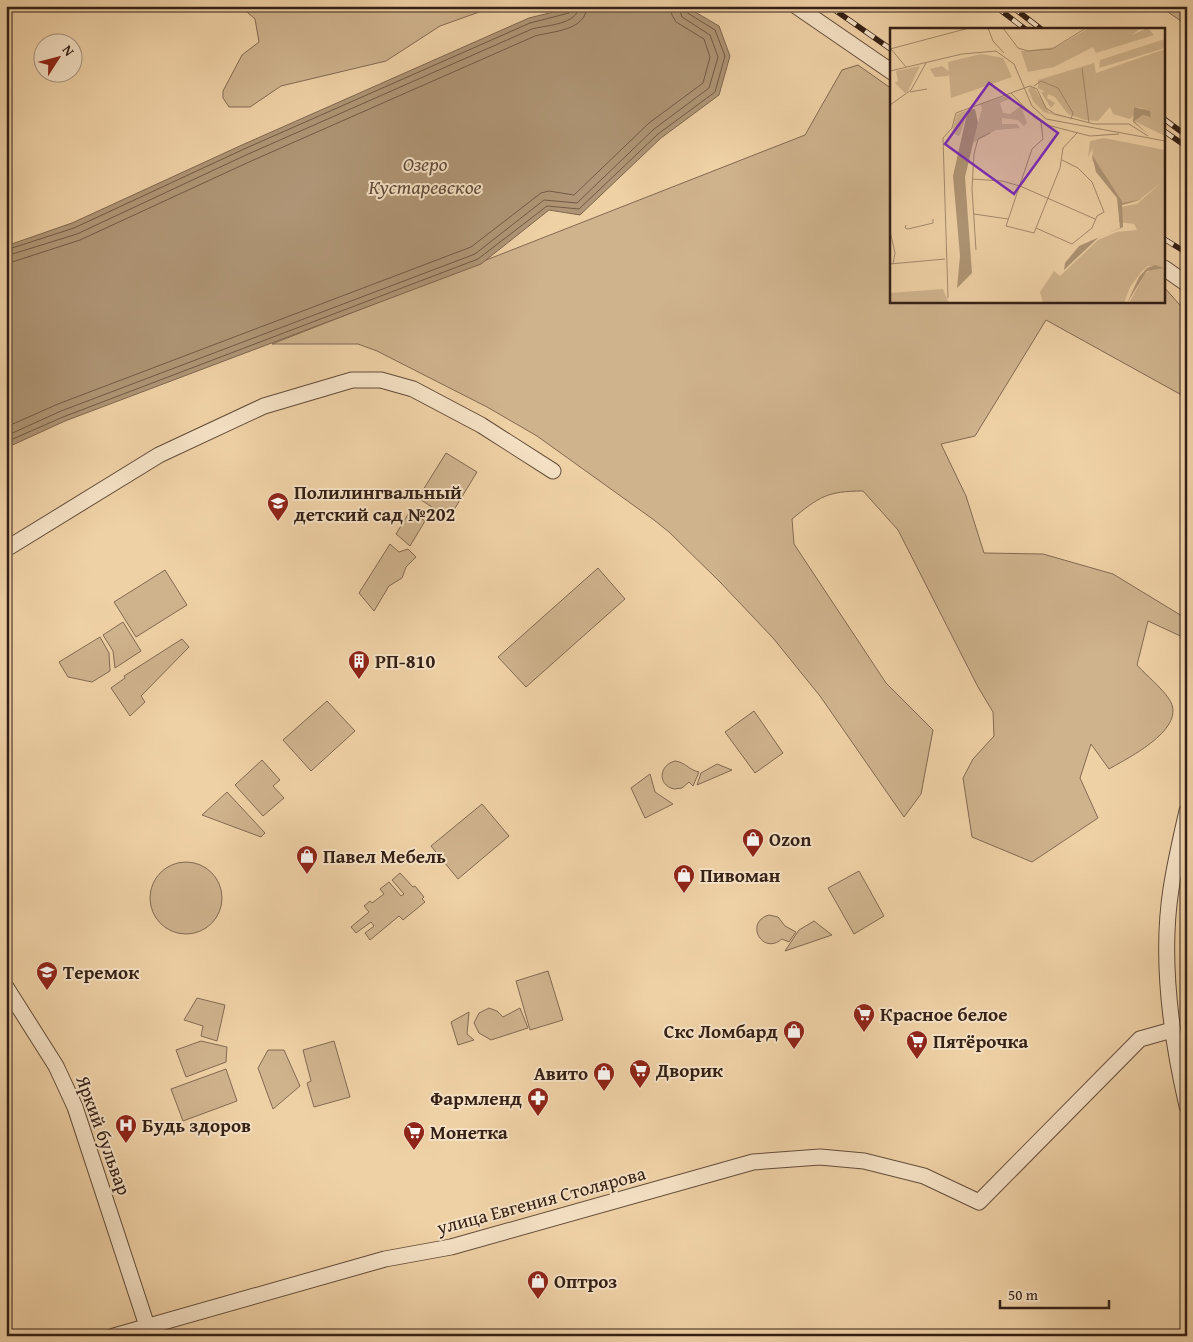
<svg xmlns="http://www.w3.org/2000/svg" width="1193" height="1342" font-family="'Gentium Book Plus',serif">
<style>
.green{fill:#cfb38d;stroke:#826a51}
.water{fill:#af9575;stroke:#7e664f}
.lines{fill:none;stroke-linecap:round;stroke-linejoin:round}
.shore{stroke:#725a45;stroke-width:1}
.minor-casing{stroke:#634c39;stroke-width:17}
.minor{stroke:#f5e1c5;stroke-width:15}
.rail-casing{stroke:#342015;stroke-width:5.5}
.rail{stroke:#f5e1c5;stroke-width:4;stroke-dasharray:11;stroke-linecap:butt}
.labels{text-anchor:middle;stroke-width:4;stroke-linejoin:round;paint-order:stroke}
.poi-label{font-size:19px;font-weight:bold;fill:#342015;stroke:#f5e1c5;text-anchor:start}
.street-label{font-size:19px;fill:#342015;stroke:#f5e1c5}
.water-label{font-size:20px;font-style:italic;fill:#5f4937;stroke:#f5e1c5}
.inset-road{fill:none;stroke:#a48a6c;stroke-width:1}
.view{fill:#7b2cbf;fill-opacity:0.15;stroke:#7b2cbf;stroke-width:2.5}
.inset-edge{fill:none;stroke:#342015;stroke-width:2.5}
</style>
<rect width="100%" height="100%" fill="#efd1a6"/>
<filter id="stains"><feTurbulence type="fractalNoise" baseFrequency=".004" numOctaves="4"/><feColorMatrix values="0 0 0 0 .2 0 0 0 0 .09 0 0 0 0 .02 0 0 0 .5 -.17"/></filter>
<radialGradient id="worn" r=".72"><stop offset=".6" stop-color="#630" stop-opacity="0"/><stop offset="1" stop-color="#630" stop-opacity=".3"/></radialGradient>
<!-- green -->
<g class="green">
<path d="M 240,6 L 496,6 L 440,26 L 386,61 L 281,86 L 250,107 L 229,107 L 223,98 L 223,91 L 242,55 L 259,42 L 255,19 Z"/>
<path d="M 1159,6 L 1187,6 L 1187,25 Z"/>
<path d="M 858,65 L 892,89 L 892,301 L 1164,301 L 1164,287 L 1187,313 L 1187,398 L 1046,320 L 975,436 L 941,444 L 966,496 L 984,553 L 1043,554 L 1113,574 L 1187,619 L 1187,639 L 1148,621 L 1137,665 C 1147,676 1161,687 1169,699 C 1189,728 1128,758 1109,769 L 1091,744 L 1080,778 L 1098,818 L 1032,862 L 972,837 L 963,778 L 973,759 L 994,736 L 993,712 L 978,687 L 898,530 L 863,491 C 827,491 819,497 792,519 L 794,544 L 886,683 L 933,730 L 921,794 L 904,817 L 820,696 L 773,638 L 720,582 L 669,532 L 654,520 L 537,436 L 487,407 L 377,351 L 358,344 L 272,344 L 805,135 L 842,70 Z"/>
<path d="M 446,453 L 477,472 L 449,518 L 418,498 Z"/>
<path d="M 410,511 L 425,521 L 410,546 L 396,534 Z"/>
<path d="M 390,544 L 399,552 L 408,549 L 416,557 L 406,567 L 402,578 L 389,586 L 374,611 L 359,593 Z"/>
<path d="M 598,568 L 625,599 L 526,687 L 498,657 Z"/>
<path d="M 165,570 L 187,605 L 136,637 L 114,602 Z"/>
<path d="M 123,622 L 141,651 L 115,668 L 113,651 L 103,635 Z"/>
<path d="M 100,637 L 109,653 L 110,671 L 92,682 L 68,677 L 59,662 Z"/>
<path d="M 182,639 L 189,647 L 141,696 L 145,702 L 130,716 L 111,688 L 125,678 L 124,676 Z"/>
<path d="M 327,701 L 355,731 L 311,771 L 283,740 Z"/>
<path d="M 754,711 L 783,753 L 755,773 L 725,732 Z"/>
<path d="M 262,760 L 280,780 L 273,786 L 284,798 L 263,816 L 235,785 Z"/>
<path d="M 675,761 C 685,762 689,770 699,772 L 693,786 L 689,782 L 682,788 L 674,789 C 657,785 659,765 675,761 Z"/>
<path d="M 717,764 L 732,770 L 697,785 L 701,773 Z"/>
<path d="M 650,774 L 655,792 L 673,804 L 645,818 L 631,788 Z"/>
<path d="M 227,792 L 265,833 L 261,837 L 202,815 Z"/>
<path d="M 482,804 L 509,836 L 458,879 L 431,846 Z"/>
<circle cx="186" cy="898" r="36"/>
<path d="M 859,871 L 884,916 L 854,934 L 828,888 Z"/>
<path d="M 400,873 L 413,887 L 415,886 L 424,897 L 422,899 L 425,902 L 403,920 L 399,916 L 370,940 L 365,933 L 374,926 L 371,922 L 356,933 L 351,927 L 369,912 L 364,906 L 370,901 L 372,903 L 384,894 L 380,889 L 389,882 L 401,896 L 404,894 L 392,880 Z"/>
<path d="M 769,915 L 778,917 L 785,926 L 796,932 L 789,942 L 782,939 C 762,956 744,922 769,915 Z"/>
<path d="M 814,921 L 832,935 L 785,951 L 799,930 Z"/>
<path d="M 548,971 L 563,1020 L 530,1030 L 516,981 Z"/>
<path d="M 197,998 L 225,1005 L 217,1041 L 201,1036 L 203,1026 L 184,1020 Z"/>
<path d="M 489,1008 L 497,1011 L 503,1017 L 520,1008 L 528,1028 L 491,1040 L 479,1033 L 474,1023 L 479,1013 Z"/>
<path d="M 469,1012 L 467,1034 L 474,1040 L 458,1045 L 451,1022 Z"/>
<path d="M 201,1041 L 227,1047 L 226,1062 L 186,1077 L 176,1050 Z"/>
<path d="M 334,1041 L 350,1097 L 314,1107 L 307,1083 L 311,1081 L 303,1050 Z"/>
<path d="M 268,1050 L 284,1050 L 300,1086 L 273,1109 L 258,1068 Z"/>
<path d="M 226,1069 L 237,1101 L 183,1121 L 171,1089 Z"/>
</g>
<!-- water -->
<path class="water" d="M 578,6 L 685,6 L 719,26 L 730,56 L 719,95 L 661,138 L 580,215 L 549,210 L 481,264 L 65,421 L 6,448 L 6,246 L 72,223 L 242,145 L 529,18 Z"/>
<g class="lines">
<!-- shore -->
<g class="shore">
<path d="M 6,250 L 74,228 L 244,149 L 530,23 L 569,13 L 573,6"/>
<path d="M 6,256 L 77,234 L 246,155 L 532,29 C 546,25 578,25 579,6"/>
<path d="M 6,264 L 80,240 L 249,162 L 535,36 C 553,31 586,31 587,6"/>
<path d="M 6,427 L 58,404 L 471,247 L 541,193 L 549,191 L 574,195 L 649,123 L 703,83 L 710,57 L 704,39 L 676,22 L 672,15 L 670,6"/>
<path d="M 6,436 L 61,411 L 475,254 L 544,200 L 577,203 L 654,129 L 709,88 L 718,57 L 710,35 L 682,17 L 678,6"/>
<path d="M 6,442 L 63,417 L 478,259 L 547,206 L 579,209 L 658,134 L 715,92 L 725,56 L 715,30 L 686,12 L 684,6"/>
</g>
<!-- minor casing -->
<g class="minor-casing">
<g id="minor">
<path d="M 796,6 L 892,72"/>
<path d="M 1164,268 L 1187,284"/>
<path d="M 6,549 L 159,455 L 264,406 L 352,380 L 381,380 L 413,389 L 481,425 L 553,471"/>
<path d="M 1187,811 C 1181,837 1175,863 1171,889 C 1160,960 1171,1037 1187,1106"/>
<path d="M 6,987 L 56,1066 L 75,1107 L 150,1335"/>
<path d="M 114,1336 L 385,1259 L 451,1247 L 753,1162 L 820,1157 L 864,1161 L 924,1176 L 979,1202 L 1140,1039 L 1172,1030"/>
</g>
</g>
<!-- minor -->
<use href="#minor" class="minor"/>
<!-- rail casing -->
<g class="rail-casing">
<g id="rail">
<path d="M 829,6 L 892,50"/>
<path d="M 995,6 L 1025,29"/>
<path d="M 1011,6 L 1041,29"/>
<path d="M 1164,119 L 1187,136"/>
<path d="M 1164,131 L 1187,147"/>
<path d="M 1164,239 L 1187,253"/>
</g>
</g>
<!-- rail -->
<use href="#rail" class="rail"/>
</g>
<!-- icons -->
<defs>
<g id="school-pin" transform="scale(1.125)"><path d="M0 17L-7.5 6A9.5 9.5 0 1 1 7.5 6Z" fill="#8f2418" stroke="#f5e1c5"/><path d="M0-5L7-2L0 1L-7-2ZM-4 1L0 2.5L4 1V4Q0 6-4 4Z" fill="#fff"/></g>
<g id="building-pin" transform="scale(1.125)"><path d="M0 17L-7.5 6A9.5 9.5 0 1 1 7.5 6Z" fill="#8f2418" stroke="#f5e1c5"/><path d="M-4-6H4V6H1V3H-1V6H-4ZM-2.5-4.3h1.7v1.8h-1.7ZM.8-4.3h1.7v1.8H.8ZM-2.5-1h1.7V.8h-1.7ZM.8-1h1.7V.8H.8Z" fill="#fff"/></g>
<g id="shop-pin" transform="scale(1.125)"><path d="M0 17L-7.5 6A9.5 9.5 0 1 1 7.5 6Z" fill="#8f2418" stroke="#f5e1c5"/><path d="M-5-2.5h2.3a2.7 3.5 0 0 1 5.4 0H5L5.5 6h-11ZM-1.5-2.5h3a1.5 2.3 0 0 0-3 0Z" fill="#fff"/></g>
<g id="supermarket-pin" transform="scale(1.125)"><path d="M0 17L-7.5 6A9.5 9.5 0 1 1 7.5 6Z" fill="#8f2418" stroke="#f5e1c5"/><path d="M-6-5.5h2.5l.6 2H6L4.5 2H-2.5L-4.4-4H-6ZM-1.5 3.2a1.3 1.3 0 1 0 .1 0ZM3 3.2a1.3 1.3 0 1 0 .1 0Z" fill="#fff"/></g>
<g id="pharmacy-pin" transform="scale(1.125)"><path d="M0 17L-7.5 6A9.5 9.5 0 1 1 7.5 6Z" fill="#8f2418" stroke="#f5e1c5"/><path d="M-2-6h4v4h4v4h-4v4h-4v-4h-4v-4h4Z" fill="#fff"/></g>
<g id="hospital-pin" transform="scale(1.125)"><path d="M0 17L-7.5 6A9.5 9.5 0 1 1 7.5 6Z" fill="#8f2418" stroke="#f5e1c5"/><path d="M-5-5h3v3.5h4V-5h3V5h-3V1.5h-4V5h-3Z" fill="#fff"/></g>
</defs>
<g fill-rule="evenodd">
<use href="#school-pin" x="278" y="503"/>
<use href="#building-pin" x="359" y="661"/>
<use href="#shop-pin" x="753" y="839"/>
<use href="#shop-pin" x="307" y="856"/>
<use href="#shop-pin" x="684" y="875"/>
<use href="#school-pin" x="47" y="972"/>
<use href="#supermarket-pin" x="864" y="1014"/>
<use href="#shop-pin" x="794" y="1031"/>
<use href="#supermarket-pin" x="917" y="1041"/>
<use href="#supermarket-pin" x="640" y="1070"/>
<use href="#shop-pin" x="604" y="1073"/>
<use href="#pharmacy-pin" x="538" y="1098"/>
<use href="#hospital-pin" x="126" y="1125"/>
<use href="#supermarket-pin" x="414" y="1132"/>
<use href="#shop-pin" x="538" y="1281"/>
</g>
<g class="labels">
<!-- poi labels -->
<g class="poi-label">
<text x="294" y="499">Полилингвальный<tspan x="294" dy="22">детский сад №202</tspan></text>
<text x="375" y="668">РП-810</text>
<text x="769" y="846">Ozon</text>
<text x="323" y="863">Павел Мебель</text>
<text x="700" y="882">Пивоман</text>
<text x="63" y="979">Теремок</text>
<text x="880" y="1021">Красное белое</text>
<text x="778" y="1038" text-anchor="end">Скс Ломбард</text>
<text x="933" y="1048">Пятёрочка</text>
<text x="656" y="1077">Дворик</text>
<text x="588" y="1080" text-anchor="end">Авито</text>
<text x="522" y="1105" text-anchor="end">Фармленд</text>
<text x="142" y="1132">Будь здоров</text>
<text x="430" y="1139">Монетка</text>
<text x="554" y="1288">Оптроз</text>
</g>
<!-- street labels -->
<g class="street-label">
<text transform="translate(104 1135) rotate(70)" y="7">Яркий бульвар</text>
<text transform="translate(541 1200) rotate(-15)" y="7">улица Евгения Столярова</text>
</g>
<!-- water labels -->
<g class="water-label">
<text x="425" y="171">Озеро<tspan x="425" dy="23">Кустаревское</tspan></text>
</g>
</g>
<!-- overview -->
<g transform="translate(890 28)">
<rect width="275" height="275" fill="#efd1a6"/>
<path d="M 199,0 L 251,0 L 242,7 L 258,0 L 264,7 L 206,25 L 203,19 L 164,39 L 138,44 L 131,23 L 166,19 ZM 275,11 L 275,20 L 209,40 L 210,32 ZM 275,21 L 275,108 L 242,92 L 254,87 L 262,88 L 252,80 L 243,79 L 246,85 L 240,91 L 223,86 L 220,79 L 208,93 L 195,92 L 178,86 L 165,69 L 158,66 L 157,70 L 165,75 L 161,80 L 151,64 L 155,64 L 148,60 L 148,52 L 204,35 L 206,45 ZM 91,26 L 113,30 L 122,49 L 61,70 L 58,34 ZM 30,38 L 18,63 L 15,65 L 5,55 L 8,53 L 6,43 ZM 52,38 L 60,44 L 58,48 L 45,49 L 40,41 ZM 141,59 L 145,61 L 159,84 L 185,93 L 154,84 L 143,73 L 138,61 ZM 120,67 L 121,70 L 110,75 L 113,85 L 120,86 L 131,78 L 137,95 L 134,98 L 128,92 L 112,90 L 112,96 L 127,96 L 130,100 L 106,102 L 83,115 L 92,80 L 90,76 ZM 78,82 L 70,107 L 68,108 L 62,104 L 67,86 ZM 214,110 L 275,122 L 275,239 L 258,238 L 252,243 L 240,259 L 234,275 L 153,275 L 150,264 L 164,243 L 170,248 L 208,212 L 227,204 L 247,202 L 244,196 L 229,194 L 230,179 L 247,176 L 272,154 L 249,172 L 237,176 L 229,173 L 202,132 L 203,120 L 198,129 L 200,113 ZM 263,240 L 275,240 L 275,275 L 239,275 L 255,246 ZM 53,261 L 59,275 L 0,275 L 0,265 Z" fill="#cfb38d"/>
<path d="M 244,79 L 260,83 L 261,89 L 253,87 L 244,93 L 258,106 L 243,94 ZM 85,81 L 88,95 L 75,149 L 82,245 L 67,260 L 70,228 L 63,148 L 76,90 L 79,82 ZM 202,127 L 233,175 L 253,171 L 232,177 L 233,199 L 231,200 L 209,209 L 174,242 L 175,235 L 189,218 L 230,200 L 227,170 L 206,144 ZM 265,237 L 275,240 L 257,243 L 237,275 L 249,249 L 257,240 Z" fill="#af9575"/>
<path class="inset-road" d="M 98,0 L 103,13 L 114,25M 113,0 L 128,20 L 138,23 L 162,21 L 196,0M 0,21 L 79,0M 1,21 L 16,39M 192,40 L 199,95M 0,43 L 72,26 L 106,23 L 124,36 L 142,78 L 156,91 L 275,113M 144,58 L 151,53 L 168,60 L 183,85 L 181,91M 20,64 L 37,61M 121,65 L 144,89 L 157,97 L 200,108 L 229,106M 0,77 L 21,62 L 36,35M 151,94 L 153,111 L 142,121 L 116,198 L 144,205 L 170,140 L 173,120 L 187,105M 82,151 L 112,153 L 130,158 L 205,191M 84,186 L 118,191M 16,197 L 15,200 L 18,201 L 43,195 L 43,191M 146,200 L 182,216 L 202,200 L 207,188 L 214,184 L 202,154 L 188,140 L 172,132M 0,203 L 5,225 L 3,236M 86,222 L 82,161 L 84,126 L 88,111 L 100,105M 0,236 L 55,231M 58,270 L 53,110 L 62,100 L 66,85 L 140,58 L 147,61 L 156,80 L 165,86 L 204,96 L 239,96 L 258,108"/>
<path class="view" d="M 99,55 L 168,105 L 124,166 L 55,116 Z"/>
<rect width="275" height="275" class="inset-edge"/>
</g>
<!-- margin -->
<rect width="1193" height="1342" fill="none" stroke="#efd1a6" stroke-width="25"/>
<rect x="8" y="8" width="1178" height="1327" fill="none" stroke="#342015" stroke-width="2.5"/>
<rect x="12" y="12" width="1168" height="1317" fill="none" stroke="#342015"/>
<!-- north arrow -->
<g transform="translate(58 58) rotate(54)"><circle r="24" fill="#f5e1c5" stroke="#a8947f"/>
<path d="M0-4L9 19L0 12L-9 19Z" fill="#8f2418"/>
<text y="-8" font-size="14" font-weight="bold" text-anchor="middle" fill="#342015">N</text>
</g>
<!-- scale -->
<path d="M1000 1300v8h109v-8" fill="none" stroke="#342015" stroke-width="2.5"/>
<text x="1008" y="1300" font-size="15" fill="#342015" stroke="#f5e1c5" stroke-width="4" paint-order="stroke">50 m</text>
<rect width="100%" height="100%" filter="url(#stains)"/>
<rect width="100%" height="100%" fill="url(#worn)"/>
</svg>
